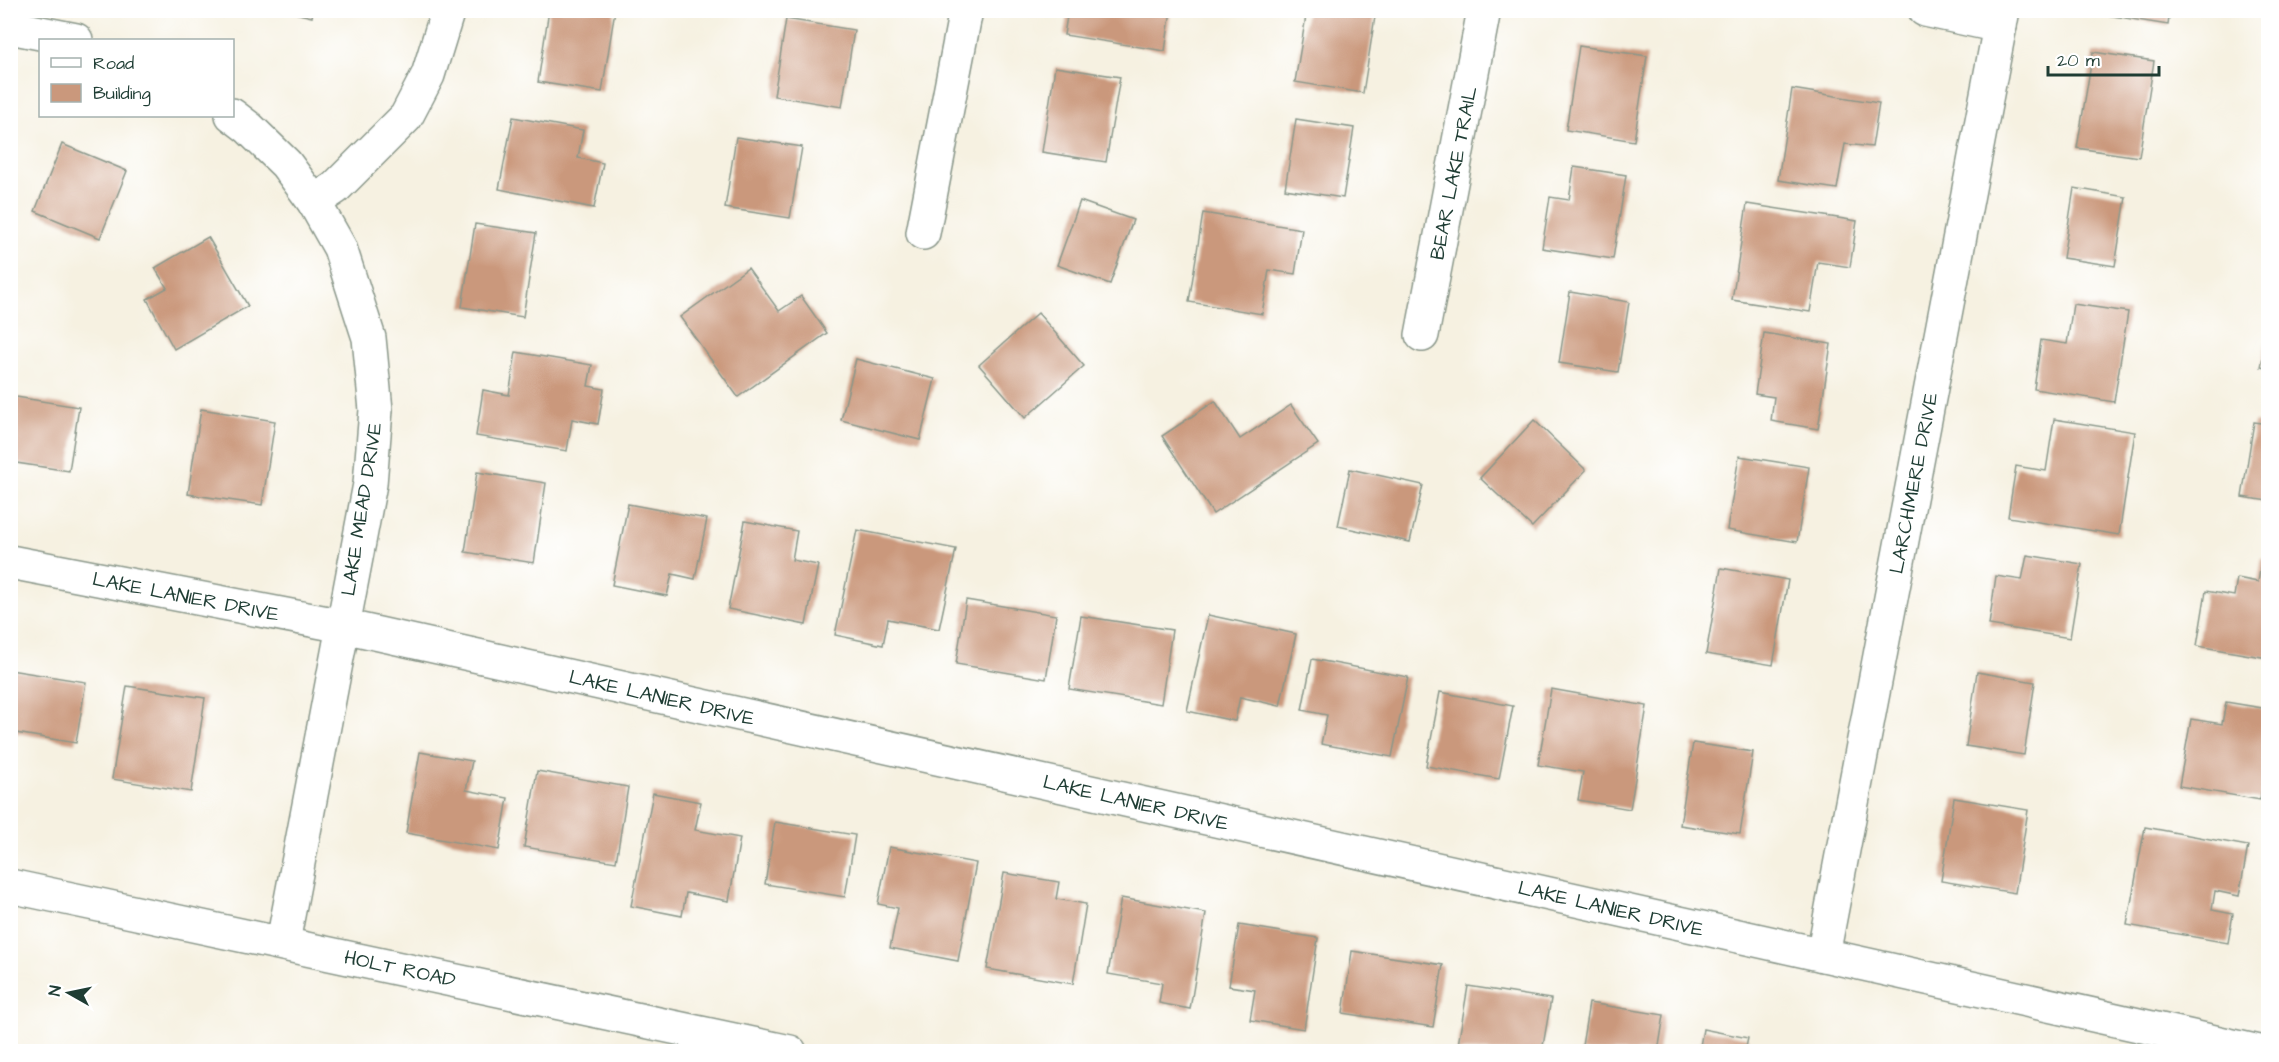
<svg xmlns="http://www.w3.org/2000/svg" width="2279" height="1062" font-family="'Architects Daughter',sans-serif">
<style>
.building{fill:#ca987c}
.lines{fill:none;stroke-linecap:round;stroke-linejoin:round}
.minor-casing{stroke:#8a978a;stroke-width:36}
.secondary-casing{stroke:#8a978a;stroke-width:36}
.minor{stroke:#fff;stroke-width:33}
.secondary{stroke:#fff;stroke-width:33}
.labels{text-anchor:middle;stroke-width:4.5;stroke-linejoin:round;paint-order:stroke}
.street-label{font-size:20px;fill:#1f3d34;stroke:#fff}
</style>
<rect width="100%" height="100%" fill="#fff"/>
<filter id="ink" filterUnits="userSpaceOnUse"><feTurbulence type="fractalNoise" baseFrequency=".0167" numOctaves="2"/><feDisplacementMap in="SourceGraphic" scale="12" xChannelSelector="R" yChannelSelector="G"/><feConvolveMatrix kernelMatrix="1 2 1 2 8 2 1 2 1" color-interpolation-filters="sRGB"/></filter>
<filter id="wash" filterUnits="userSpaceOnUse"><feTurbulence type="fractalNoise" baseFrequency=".008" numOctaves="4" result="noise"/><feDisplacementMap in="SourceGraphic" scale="24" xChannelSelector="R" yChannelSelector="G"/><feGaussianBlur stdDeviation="1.35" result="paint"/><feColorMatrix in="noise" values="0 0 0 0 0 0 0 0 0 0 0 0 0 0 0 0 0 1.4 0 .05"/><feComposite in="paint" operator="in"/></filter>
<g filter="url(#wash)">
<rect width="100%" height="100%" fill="#f6f1e1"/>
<g id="blocks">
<!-- building -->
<g class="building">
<path d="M 282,10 L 313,10 L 312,17 Z"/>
<path d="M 549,10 L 615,10 L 602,92 L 538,82 Z"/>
<path d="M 1068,10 L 1171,10 L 1165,51 L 1064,35 Z"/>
<path d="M 1307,10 L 1376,10 L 1363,93 L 1295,82 Z"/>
<path d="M 2107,10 L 2170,10 L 2168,25 L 2106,15 Z"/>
<path d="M 786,19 L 854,30 L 842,107 L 774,96 Z"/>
<path d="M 1579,46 L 1647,56 L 1634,141 L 1566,130 Z"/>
<path d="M 2093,52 L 2154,61 L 2139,157 L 2077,148 Z"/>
<path d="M 1055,67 L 1120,77 L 1106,162 L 1042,152 Z"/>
<path d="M 1792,89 L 1879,103 L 1872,147 L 1845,144 L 1837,189 L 1778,180 Z"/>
<path d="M 513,117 L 583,130 L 578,158 L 603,163 L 594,208 L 499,189 Z"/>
<path d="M 1296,119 L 1354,128 L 1343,198 L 1285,189 Z"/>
<path d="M 736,137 L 802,147 L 790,218 L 725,208 Z"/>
<path d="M 62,144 L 127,171 L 100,238 L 35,211 Z"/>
<path d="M 1574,167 L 1626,175 L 1613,259 L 1542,248 L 1550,197 L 1569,200 Z"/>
<path d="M 2074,188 L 2126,197 L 2115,266 L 2063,258 Z"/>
<path d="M 1080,201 L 1133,220 L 1110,284 L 1057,265 Z"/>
<path d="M 1747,204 L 1857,221 L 1850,267 L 1818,262 L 1810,312 L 1732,300 Z"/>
<path d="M 1203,213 L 1302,229 L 1295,274 L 1269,270 L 1262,314 L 1189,302 Z"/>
<path d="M 475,224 L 536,233 L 523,317 L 462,307 Z"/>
<path d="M 208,237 L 248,306 L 174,349 L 147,299 L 167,288 L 155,268 Z"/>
<path d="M 748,268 L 779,311 L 801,296 L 827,333 L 738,397 L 680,317 Z"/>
<path d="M 1570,292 L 1629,302 L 1618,372 L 1559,363 Z"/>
<path d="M 2073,304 L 2128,312 L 2114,402 L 2034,389 L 2041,340 L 2067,344 Z"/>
<path d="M 1038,313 L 1084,366 L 1025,418 L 979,365 Z"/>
<path d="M 1764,333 L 1831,344 L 1818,429 L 1771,421 L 1774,397 L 1755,394 Z"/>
<path d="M 2267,338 L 2268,338 L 2268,369 L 2261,367 Z"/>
<path d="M 516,352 L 592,365 L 588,386 L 604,389 L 598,424 L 572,419 L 567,451 L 476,436 L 483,390 L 509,395 Z"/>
<path d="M 856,359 L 935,379 L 920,440 L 841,420 Z"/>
<path d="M 10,396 L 79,407 L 69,471 L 10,462 Z"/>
<path d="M 1215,401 L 1240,439 L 1291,405 L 1318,444 L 1213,514 L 1162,436 Z"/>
<path d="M 201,409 L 275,421 L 262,505 L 188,494 Z"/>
<path d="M 2054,419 L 2135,432 L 2119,535 L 2008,517 L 2016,466 L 2046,471 Z"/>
<path d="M 1534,420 L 1586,470 L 1532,527 L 1480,478 Z"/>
<path d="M 2254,422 L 2268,424 L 2268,501 L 2242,497 Z"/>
<path d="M 1739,456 L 1809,467 L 1797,542 L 1727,530 Z"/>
<path d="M 1350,469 L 1423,485 L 1410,542 L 1338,526 Z"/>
<path d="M 477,472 L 546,483 L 534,563 L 465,552 Z"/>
<path d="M 628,504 L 707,519 L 695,579 L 672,574 L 667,596 L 612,585 Z"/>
<path d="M 745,521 L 797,531 L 792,560 L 818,565 L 806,625 L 728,609 Z"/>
<path d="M 857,530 L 956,549 L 939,629 L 888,619 L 883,645 L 835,635 Z"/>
<path d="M 2027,555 L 2082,564 L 2070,638 L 1989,625 L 1996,576 L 2022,580 Z"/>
<path d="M 2262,558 L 2268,559 L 2268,658 L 2197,646 L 2206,591 L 2234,596 L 2237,578 L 2258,582 Z"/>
<path d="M 1721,568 L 1788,580 L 1773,665 L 1706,654 Z"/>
<path d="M 966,600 L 1056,615 L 1046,679 L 956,664 Z"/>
<path d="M 1208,615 L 1296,634 L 1280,706 L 1240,697 L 1235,721 L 1187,711 Z"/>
<path d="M 1081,616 L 1172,630 L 1161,704 L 1069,689 Z"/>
<path d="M 1312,659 L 1408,677 L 1392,757 L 1321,744 L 1327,715 L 1302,710 Z"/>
<path d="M 10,670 L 86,682 L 76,743 L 10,732 Z"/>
<path d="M 1977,672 L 2035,682 L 2024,755 L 1966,746 Z"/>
<path d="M 127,686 L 205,698 L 191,792 L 112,779 Z"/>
<path d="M 1551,689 L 1647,706 L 1630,809 L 1578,800 L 1583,772 L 1538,765 Z"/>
<path d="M 1440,692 L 1513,706 L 1499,779 L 1426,766 Z"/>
<path d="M 2226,702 L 2268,709 L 2268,752 L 2260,800 L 2179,786 L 2191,719 L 2222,724 Z"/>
<path d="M 1693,743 L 1753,752 L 1740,834 L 1680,825 Z"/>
<path d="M 420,752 L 472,761 L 466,790 L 508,798 L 499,850 L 406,833 Z"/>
<path d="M 537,771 L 628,787 L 616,862 L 524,847 Z"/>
<path d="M 653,793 L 701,802 L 695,830 L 740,838 L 729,901 L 686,893 L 682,916 L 631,906 Z"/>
<path d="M 1954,798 L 2028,810 L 2015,893 L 1941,881 Z"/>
<path d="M 775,822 L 855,835 L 845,897 L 765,884 Z"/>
<path d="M 2145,827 L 2248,846 L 2239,896 L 2215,891 L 2212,910 L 2233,914 L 2228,943 L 2127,925 Z"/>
<path d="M 889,847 L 976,863 L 958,961 L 890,948 L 898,908 L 878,904 Z"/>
<path d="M 1004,873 L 1059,882 L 1056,899 L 1086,904 L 1073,984 L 987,969 Z"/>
<path d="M 1121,898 L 1206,913 L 1190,1009 L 1159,1003 L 1162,983 L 1108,974 Z"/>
<path d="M 1239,925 L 1318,938 L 1304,1029 L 1250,1020 L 1255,990 L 1229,986 Z"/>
<path d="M 1352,951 L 1443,965 L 1433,1027 L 1343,1013 Z"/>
<path d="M 1468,986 L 1551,999 L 1542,1052 L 1457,1051 Z"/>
<path d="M 1589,1003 L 1664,1015 L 1658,1052 L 1581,1052 Z"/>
<path d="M 1703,1029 L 1748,1038 L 1745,1052 L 1699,1052 Z"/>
</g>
</g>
</g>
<g filter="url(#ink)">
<use href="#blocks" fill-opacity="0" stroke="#8a978a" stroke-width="1.5"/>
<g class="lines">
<!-- minor casing -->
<g class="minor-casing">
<g id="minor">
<path d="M 1925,10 L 2000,26"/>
<path d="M 10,27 L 76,40"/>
<path d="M 232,115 L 249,128 L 286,164 L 314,202 L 340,248 L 369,338 L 376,410 L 370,484 L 283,942"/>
<path d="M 314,202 L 335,188 L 406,117 L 428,75 L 448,10"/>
<path d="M 923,233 L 966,10"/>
<path d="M 1422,335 L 1484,10"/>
<path d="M 10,562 L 343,626 L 2260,1052"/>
<path d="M 1823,955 L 2003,10"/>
</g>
</g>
<!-- secondary casing -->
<g class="secondary-casing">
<path id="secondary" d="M 10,886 L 790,1052"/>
</g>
<!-- minor -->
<use href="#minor" class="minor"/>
<!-- secondary -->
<use href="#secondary" class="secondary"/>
</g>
</g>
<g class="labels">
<!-- street labels -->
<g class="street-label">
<text transform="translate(1453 173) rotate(-79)" y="7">BEAR LAKE TRAIL</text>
<text transform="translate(1913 483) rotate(-79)" y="7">LARCHMERE DRIVE</text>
<text transform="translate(361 509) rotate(-81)" y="7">LAKE MEAD DRIVE</text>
<text transform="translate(186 596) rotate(11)" y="7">LAKE LANIER DRIVE</text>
<text transform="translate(662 697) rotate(13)" y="7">LAKE LANIER DRIVE</text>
<text transform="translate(1136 802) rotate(13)" y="7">LAKE LANIER DRIVE</text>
<text transform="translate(1611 908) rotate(13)" y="7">LAKE LANIER DRIVE</text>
<text transform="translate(400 968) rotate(12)" y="7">HOLT ROAD</text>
</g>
</g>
<!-- margin -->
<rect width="2279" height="1062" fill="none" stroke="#fff" stroke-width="36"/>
<!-- legend -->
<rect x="39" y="39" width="195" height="78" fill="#ffffff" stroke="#a5b1ae" stroke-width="1.5"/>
<rect x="51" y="58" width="30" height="9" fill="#ffffff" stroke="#a5b1ae" stroke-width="1.5"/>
<text x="93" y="69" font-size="18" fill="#1f3d34">Road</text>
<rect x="51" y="84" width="30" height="18" fill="#ca987c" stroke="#a5b1ae" stroke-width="1.5"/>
<text x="93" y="99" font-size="18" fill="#1f3d34">Building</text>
<!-- north arrow -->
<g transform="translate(69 993) rotate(279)" stroke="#ffffff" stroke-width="4.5" paint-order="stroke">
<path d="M0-4.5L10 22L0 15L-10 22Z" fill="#1f3d34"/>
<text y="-9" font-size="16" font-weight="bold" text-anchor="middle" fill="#1f3d34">N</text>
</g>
<!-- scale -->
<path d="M2048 66v9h111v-9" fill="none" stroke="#1f3d34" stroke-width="3"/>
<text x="2057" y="66" font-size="18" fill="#1f3d34" stroke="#ffffff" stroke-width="4.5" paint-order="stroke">20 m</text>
</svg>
